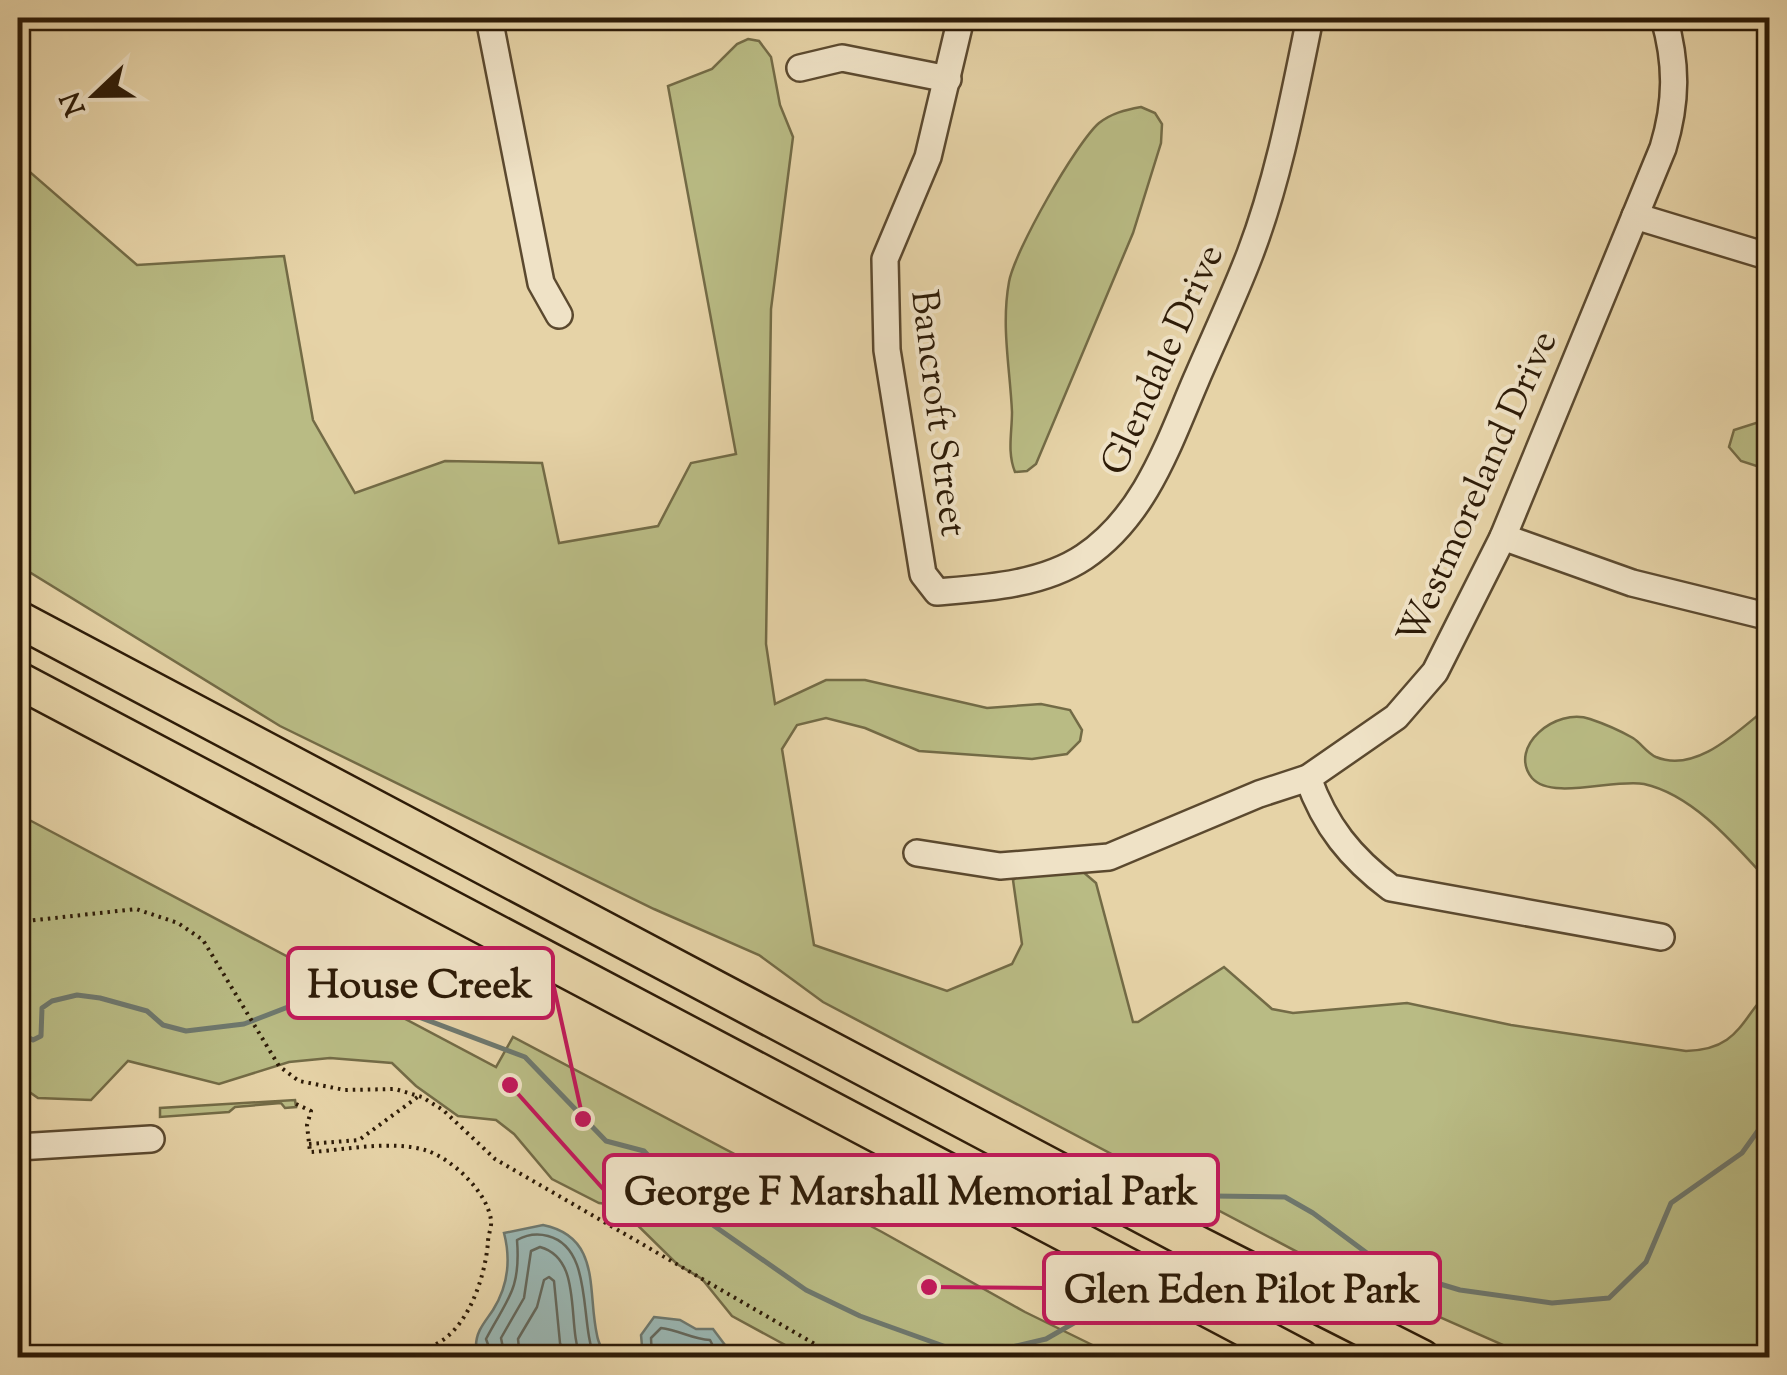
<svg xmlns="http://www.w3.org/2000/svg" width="1787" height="1375" font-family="'Sorts Mill Goudy',serif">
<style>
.green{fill:#b9bb84;stroke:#736b46;stroke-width:2.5}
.water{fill:#9ab6b2;stroke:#6e786e;stroke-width:2.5}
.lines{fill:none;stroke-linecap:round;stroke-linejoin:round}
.shore{stroke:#64685c;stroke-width:2.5}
.stream{stroke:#6e786e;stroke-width:5}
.minor-casing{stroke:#5b492f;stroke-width:30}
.highway-casing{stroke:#2d1b07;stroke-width:40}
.path{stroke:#2d1b07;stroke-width:4;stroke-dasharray:2.5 5;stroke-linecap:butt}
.minor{stroke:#efe2c6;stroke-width:25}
.highway{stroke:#e6d3a7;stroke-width:35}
.labels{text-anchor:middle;stroke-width:8;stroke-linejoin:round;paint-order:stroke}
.street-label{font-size:38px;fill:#2d1b07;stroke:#efe2c6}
.leader{fill:none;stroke:#c2185b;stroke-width:4}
.callout-dot{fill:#c2185b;stroke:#efe2c6;stroke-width:4}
.callout{fill:#efe2c6;stroke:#c2185b;stroke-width:4}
.callout-label{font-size:40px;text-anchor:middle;font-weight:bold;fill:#2d1b07}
</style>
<rect width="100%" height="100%" fill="#e6d3a7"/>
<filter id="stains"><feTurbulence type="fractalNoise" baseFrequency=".002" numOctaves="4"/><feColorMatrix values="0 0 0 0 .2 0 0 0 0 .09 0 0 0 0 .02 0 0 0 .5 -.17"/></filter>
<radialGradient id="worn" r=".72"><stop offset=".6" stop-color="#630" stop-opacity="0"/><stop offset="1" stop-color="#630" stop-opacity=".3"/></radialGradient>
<!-- green -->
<g class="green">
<path d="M 748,39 L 759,41 L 771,57 L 780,105 L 793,137 L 771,309 L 766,644 L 775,704 L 826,680 L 865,680 L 987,708 L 1041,704 L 1070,710 L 1082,730 L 1080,741 L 1067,754 L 1032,759 L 919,751 L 865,728 L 826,718 L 797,725 L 782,749 L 814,945 L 947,991 L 1012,964 L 1022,944 L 1013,880 L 1019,876 L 1082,871 L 1096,883 L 1133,1022 L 1138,1022 L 1224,967 L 1272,1009 L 1293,1013 L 1407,1003 L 1511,1025 L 1686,1051 C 1737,1050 1740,1022 1769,990 L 1769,1357 L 1530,1357 L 1326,1267 L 823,1002 L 759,955 L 654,909 L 280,726 L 18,565 L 18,114 L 24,167 L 137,265 L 284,256 L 313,420 L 355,493 L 445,461 L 542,463 L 559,543 L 658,526 L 691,463 L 736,454 L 668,86 L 712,69 L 737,44 Z"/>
<path d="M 1141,107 L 1155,113 L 1162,124 L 1161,143 L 1133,233 L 1036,464 L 1027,471 L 1015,472 C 1007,452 1012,433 1012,412 C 1010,368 1001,326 1009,282 C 1014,252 1076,143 1099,123 C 1112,113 1125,110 1141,107 Z"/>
<path d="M 1759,422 L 1769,425 L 1769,470 L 1741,461 L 1729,447 L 1734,430 Z"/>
<path d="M 1769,706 L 1769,882 C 1736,846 1694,795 1644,784 C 1616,778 1552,801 1532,778 C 1507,747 1556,707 1590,719 C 1605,724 1619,730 1633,738 C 1641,743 1647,753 1656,757 C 1697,774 1740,729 1769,706 Z"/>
<path d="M 18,814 L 496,1067 L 513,1037 L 882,1232 L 1025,1312 L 1117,1357 L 788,1357 L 787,1346 L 732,1316 L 702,1279 L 677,1264 L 617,1205 L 599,1203 L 552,1179 L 514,1134 L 496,1120 L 458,1116 L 416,1086 L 392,1063 L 330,1058 L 289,1062 L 219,1084 L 128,1061 L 91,1100 L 38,1098 L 18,1084 Z"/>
<path d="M 295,1100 L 296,1107 L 285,1108 L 281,1103 L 235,1107 L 229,1112 L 160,1117 L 160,1108 Z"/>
</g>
<!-- water -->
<g class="water">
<path d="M 543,1225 C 602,1237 587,1292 597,1335 C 598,1343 603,1350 605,1357 L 525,1355 L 490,1357 L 476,1346 C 476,1331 485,1322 493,1310 C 508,1286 511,1260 504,1233 Z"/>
<path d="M 654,1317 L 680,1320 L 696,1329 L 713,1329 L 734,1357 L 643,1357 L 641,1335 Z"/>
</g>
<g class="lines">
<!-- shore -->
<g class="shore">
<path d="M 493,1358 L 486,1339 C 507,1299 521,1290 517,1240 C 526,1235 537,1233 548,1236 C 594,1248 579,1323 595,1358"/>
<path d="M 505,1358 L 501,1338 L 524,1298 L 531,1251 L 540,1247 C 584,1259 566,1325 581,1358"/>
<path d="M 520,1358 L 518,1339 L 537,1307 L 544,1280 L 549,1277 L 554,1281 L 560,1343 L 565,1358"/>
<path d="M 652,1358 L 651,1338 L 661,1328 C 679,1330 692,1339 710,1340 L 719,1358"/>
</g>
<!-- stream -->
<g class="stream">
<path d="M 18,1032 L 33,1040 L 41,1036 L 42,1008 L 52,1001 L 77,995 L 100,998 L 147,1011 L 163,1025 L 186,1031 L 244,1024 L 332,990 L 362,989 L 387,1005 L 525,1057 L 606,1141 L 644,1151 L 710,1223 L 806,1290 L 860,1316 L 949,1348 L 999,1350 L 1046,1339 L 1100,1308"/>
<path d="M 1213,1196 L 1285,1197 L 1313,1213 L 1387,1268 L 1460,1290 L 1552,1303 L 1609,1298 L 1646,1262 L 1671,1203 L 1742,1153 L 1770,1114"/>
</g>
<!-- minor casing -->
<g class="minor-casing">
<g id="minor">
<path d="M 489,18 L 541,283 L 559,315"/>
<path d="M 961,18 L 928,157 L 885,259 L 887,350 L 923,574 L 937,592 C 985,588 1042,585 1084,557 C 1145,516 1168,445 1196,380 C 1214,338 1234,296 1250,254 C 1279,178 1294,96 1310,18"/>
<path d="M 800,68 L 842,58 L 948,79"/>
<path d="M 1635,216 L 1770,257"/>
<path d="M 1503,537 L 1632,583 L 1770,617"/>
<path d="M 1308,778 C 1325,826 1351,858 1391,888 L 1661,937"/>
<path d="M 917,853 L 1000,866 L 1109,857 L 1259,794 L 1308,778 L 1396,717 L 1435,672 L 1503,537 L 1663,148 C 1677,102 1677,63 1664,18"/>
<path d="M 18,1147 L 151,1139"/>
</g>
</g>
<!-- highway casing -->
<g class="highway-casing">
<g id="highway">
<path d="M 18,619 L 1195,1243 L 1422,1358"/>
<path d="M 18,680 L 1301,1358"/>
</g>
</g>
<!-- path -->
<g class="path">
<path d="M 18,922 L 136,909 L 178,923 L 203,940 L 279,1066 L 299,1081 L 345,1090 L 395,1089 L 422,1097 L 443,1110 L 495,1159 L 839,1358"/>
<path d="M 296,1104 L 311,1111 L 307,1125 L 310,1152 C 346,1150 390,1140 425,1150 C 451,1158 487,1191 491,1220 C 492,1227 488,1235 488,1242 C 485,1281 463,1345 419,1349"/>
<path d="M 309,1144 L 359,1140 L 419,1096"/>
</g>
<!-- minor -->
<use href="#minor" class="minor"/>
<!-- highway -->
<use href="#highway" class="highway"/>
</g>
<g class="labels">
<!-- street labels -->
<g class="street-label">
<text transform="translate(1161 359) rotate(-66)" y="13">Glendale Drive</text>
<text transform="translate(940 413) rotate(83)" y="13">Bancroft Street</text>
<text transform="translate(1476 487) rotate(-66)" y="13">Westmoreland Drive</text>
</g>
</g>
<!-- callouts -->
<path class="leader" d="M583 1119L553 983M510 1085L604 1190M929 1287L1044 1288"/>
<g class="callout-dot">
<circle cx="583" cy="1119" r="10"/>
<circle cx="510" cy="1085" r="10"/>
<circle cx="929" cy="1287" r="10"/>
</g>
<g class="callout">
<rect x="288" y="948" width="265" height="70" rx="10"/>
<rect x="604" y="1155" width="614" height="70" rx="10"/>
<rect x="1044" y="1253" width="396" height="70" rx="10"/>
</g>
<g class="callout-label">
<text x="420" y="997">House Creek</text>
<text x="911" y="1204">George F Marshall Memorial Park</text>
<text x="1242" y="1302">Glen Eden Pilot Park</text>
</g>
<!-- margin -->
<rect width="1787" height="1375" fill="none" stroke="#e6d3a7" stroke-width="60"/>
<rect x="20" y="20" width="1747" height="1335" fill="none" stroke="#2d1b07" stroke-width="5"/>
<rect x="30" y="30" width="1727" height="1315" fill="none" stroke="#2d1b07" stroke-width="2.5"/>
<!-- north arrow -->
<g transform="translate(95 95) rotate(248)" stroke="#efe2c6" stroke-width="8" paint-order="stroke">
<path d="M0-8L18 38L0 25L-18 38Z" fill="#2d1b07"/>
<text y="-15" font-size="28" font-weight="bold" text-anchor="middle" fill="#2d1b07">N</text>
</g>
<rect width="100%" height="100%" filter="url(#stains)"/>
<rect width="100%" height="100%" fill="url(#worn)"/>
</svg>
